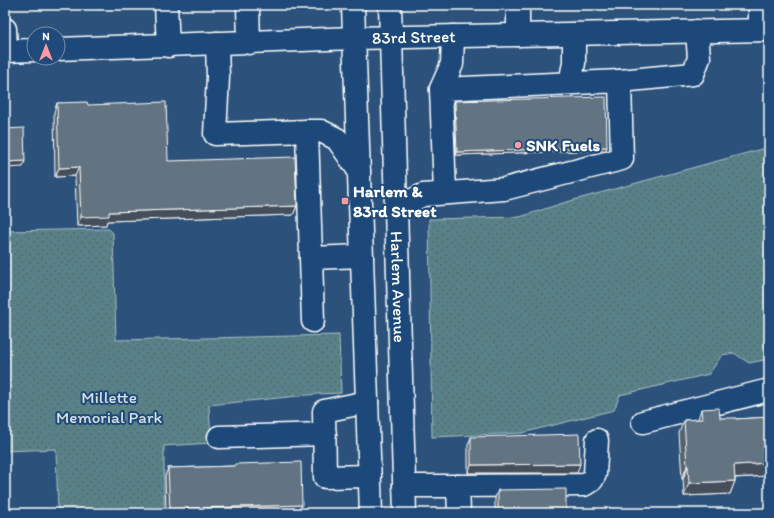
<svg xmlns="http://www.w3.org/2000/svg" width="774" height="518" font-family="Itim,sans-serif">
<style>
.green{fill:url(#green-dots);stroke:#acc0c4}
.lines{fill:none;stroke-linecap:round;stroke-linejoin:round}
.minor-casing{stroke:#fff;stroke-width:25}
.major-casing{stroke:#fff;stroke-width:25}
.minor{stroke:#1f4a7a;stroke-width:22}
.major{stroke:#1f4a7a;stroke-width:22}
.wall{fill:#546370;stroke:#fff}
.shaded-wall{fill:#45505b;stroke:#fff}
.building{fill:#627382;stroke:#fff}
.poi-dot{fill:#ff9aa2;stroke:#1f4a7a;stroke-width:1.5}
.labels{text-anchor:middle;stroke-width:4;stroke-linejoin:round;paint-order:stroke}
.street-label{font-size:17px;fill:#fff;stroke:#1f4a7a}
.poi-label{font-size:17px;font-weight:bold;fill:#fff;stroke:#1f4a7a;text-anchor:start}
.park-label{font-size:17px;fill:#d5e0e1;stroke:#1f4a7a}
</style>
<defs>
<pattern id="green-dots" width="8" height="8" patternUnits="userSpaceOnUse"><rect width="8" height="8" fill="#588188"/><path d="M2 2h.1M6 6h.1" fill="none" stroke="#53696d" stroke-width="1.8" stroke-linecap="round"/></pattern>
</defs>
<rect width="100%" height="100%" fill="#2c527c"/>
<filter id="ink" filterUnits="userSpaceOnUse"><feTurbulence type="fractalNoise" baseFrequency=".025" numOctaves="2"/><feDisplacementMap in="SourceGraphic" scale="8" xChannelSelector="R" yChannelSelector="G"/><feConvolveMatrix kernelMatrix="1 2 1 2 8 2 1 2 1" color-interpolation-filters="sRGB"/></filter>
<g filter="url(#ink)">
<!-- green -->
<g class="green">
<path d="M 769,147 L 769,359 L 749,363 L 734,353 L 722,355 L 709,374 L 620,395 L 614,410 L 522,433 L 432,437 L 429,219 L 520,217 L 563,203 Z"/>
<path d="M 109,229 L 113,233 L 116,340 L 339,335 L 341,393 L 318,394 L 209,405 L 211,443 L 164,446 L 164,513 L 58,513 L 56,449 L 5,451 L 5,231 Z"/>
</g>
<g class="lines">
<!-- minor casing -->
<g class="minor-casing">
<g id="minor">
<path d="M 166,5 L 168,46"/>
<path d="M 248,5 L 249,43"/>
<path d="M 518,5 L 518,35"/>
<path d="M 760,5 L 760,30"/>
<path d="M 5,29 L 6,51"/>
<path d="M 217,43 L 218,77 L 215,134 L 307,131 L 313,321"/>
<path id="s1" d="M 58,49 L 354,38 L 769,30"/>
<path d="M 5,51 L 34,50"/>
<path d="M 620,81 L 693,74 L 699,58 L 697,31"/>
<path d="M 570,83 L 574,63 L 574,34"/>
<path d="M 441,89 L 452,64 L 453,36"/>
<path d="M 307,131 L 321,131 L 337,139 L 359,171"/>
<path d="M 396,208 L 423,195 L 504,189 L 622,159 L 620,81 L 441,89 L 445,193"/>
<path d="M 311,258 L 362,256"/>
<path d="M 367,402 L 324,411 L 325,477 L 370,476"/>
<path d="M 643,422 L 769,390"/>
<path d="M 219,437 L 325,434"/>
<path d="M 404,486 L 458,486"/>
<path d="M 459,513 L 458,486 L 584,485 L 592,480 L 595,474 L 597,440"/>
</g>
</g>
<!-- major casing -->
<g class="major-casing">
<g id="major">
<path d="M 353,5 L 371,513"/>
<path id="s2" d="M 390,5 L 405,513"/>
</g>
</g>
<!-- minor -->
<use href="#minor" class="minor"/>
<!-- major -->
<use href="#major" class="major"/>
</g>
<!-- wall -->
<g class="wall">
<path d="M 455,101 L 606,150 L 456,155 L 454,104 Z"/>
<path d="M 57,103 L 88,105 L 168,161 L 297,206 L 293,215 L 107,221 L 106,225 L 77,226 L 75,176 L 55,177 L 54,112 Z"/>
<path d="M 701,409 L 720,418 L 736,419 L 769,417 L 769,476 L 735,478 L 735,481 L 730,494 L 684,496 L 683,479 L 682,479 L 679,433 L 684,420 L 698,419 Z"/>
<path d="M 471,437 L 577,473 L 468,473 L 468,445 Z"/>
<path d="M 235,464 L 302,505 L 299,513 L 166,513 L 165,477 L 168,468 L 234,466 Z"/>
<path d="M 498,490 L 566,513 L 495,513 L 495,498 Z"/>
</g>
<!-- shaded-wall -->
<g class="shaded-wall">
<path d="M 607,147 L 606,150 L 456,155 L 457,152 Z"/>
<path d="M 25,161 L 23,167 L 5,168 L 5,162 Z"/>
<path d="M 79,167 L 75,176 L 55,177 L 59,168 Z"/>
<path d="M 297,206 L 293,215 L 107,221 L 106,225 L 77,226 L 81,217 L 109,212 Z"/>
<path d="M 769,463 L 769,476 L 729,478 L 734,465 Z"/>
<path d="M 580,464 L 577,473 L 468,473 L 471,465 Z"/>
<path d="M 687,466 L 688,466 L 683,479 L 682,479 Z"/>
<path d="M 735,481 L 730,494 L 684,496 L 689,483 Z"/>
<path d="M 302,505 L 299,513 L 168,513 L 170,509 Z"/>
</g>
<!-- building -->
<g class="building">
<path d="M 606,97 L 607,147 L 457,152 L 455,101 Z"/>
<path d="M 87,102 L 88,105 L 166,102 L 168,161 L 295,157 L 297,206 L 109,212 L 109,216 L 81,217 L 79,167 L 59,168 L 57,103 Z"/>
<path d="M 24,128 L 25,161 L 5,162 L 5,129 Z"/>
<path d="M 719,408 L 720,418 L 736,418 L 736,419 L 769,417 L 769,463 L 734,465 L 735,481 L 689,483 L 688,466 L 687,466 L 684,420 L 702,419 L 701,409 Z"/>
<path d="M 579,434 L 580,464 L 471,465 L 471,437 Z"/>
<path d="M 301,462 L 302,505 L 170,509 L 168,468 L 235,466 L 235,464 Z"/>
<path d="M 566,489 L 566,513 L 498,513 L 498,490 Z"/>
</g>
</g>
<!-- markers -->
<g class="poi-dot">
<circle cx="518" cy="145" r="4"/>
<rect x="341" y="197" width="8" height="8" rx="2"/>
</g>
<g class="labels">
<!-- street labels -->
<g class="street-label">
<text dy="6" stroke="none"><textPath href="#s1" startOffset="356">83rd Street</textPath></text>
<text dy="6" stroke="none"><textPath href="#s2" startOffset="282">Harlem Avenue</textPath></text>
</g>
<!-- poi labels -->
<g class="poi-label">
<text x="526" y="151">SNK Fuels</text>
<text x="353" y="197">Harlem &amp;<tspan x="353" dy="20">83rd Street</tspan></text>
</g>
<!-- park labels -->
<g class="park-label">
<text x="109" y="403">Millette<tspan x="109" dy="20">Memorial Park</tspan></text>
</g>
</g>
<!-- margin -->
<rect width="774" height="518" fill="none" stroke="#1f4a7a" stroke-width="20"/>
<rect x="10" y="10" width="754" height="498" fill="none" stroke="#fff" stroke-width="1.5" filter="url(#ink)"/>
<!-- north arrow -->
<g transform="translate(46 46)"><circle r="19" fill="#1f4a7a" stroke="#7992af"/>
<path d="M0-3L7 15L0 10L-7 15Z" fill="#ff9aa2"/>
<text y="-6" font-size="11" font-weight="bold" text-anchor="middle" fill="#ffffff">N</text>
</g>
</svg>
